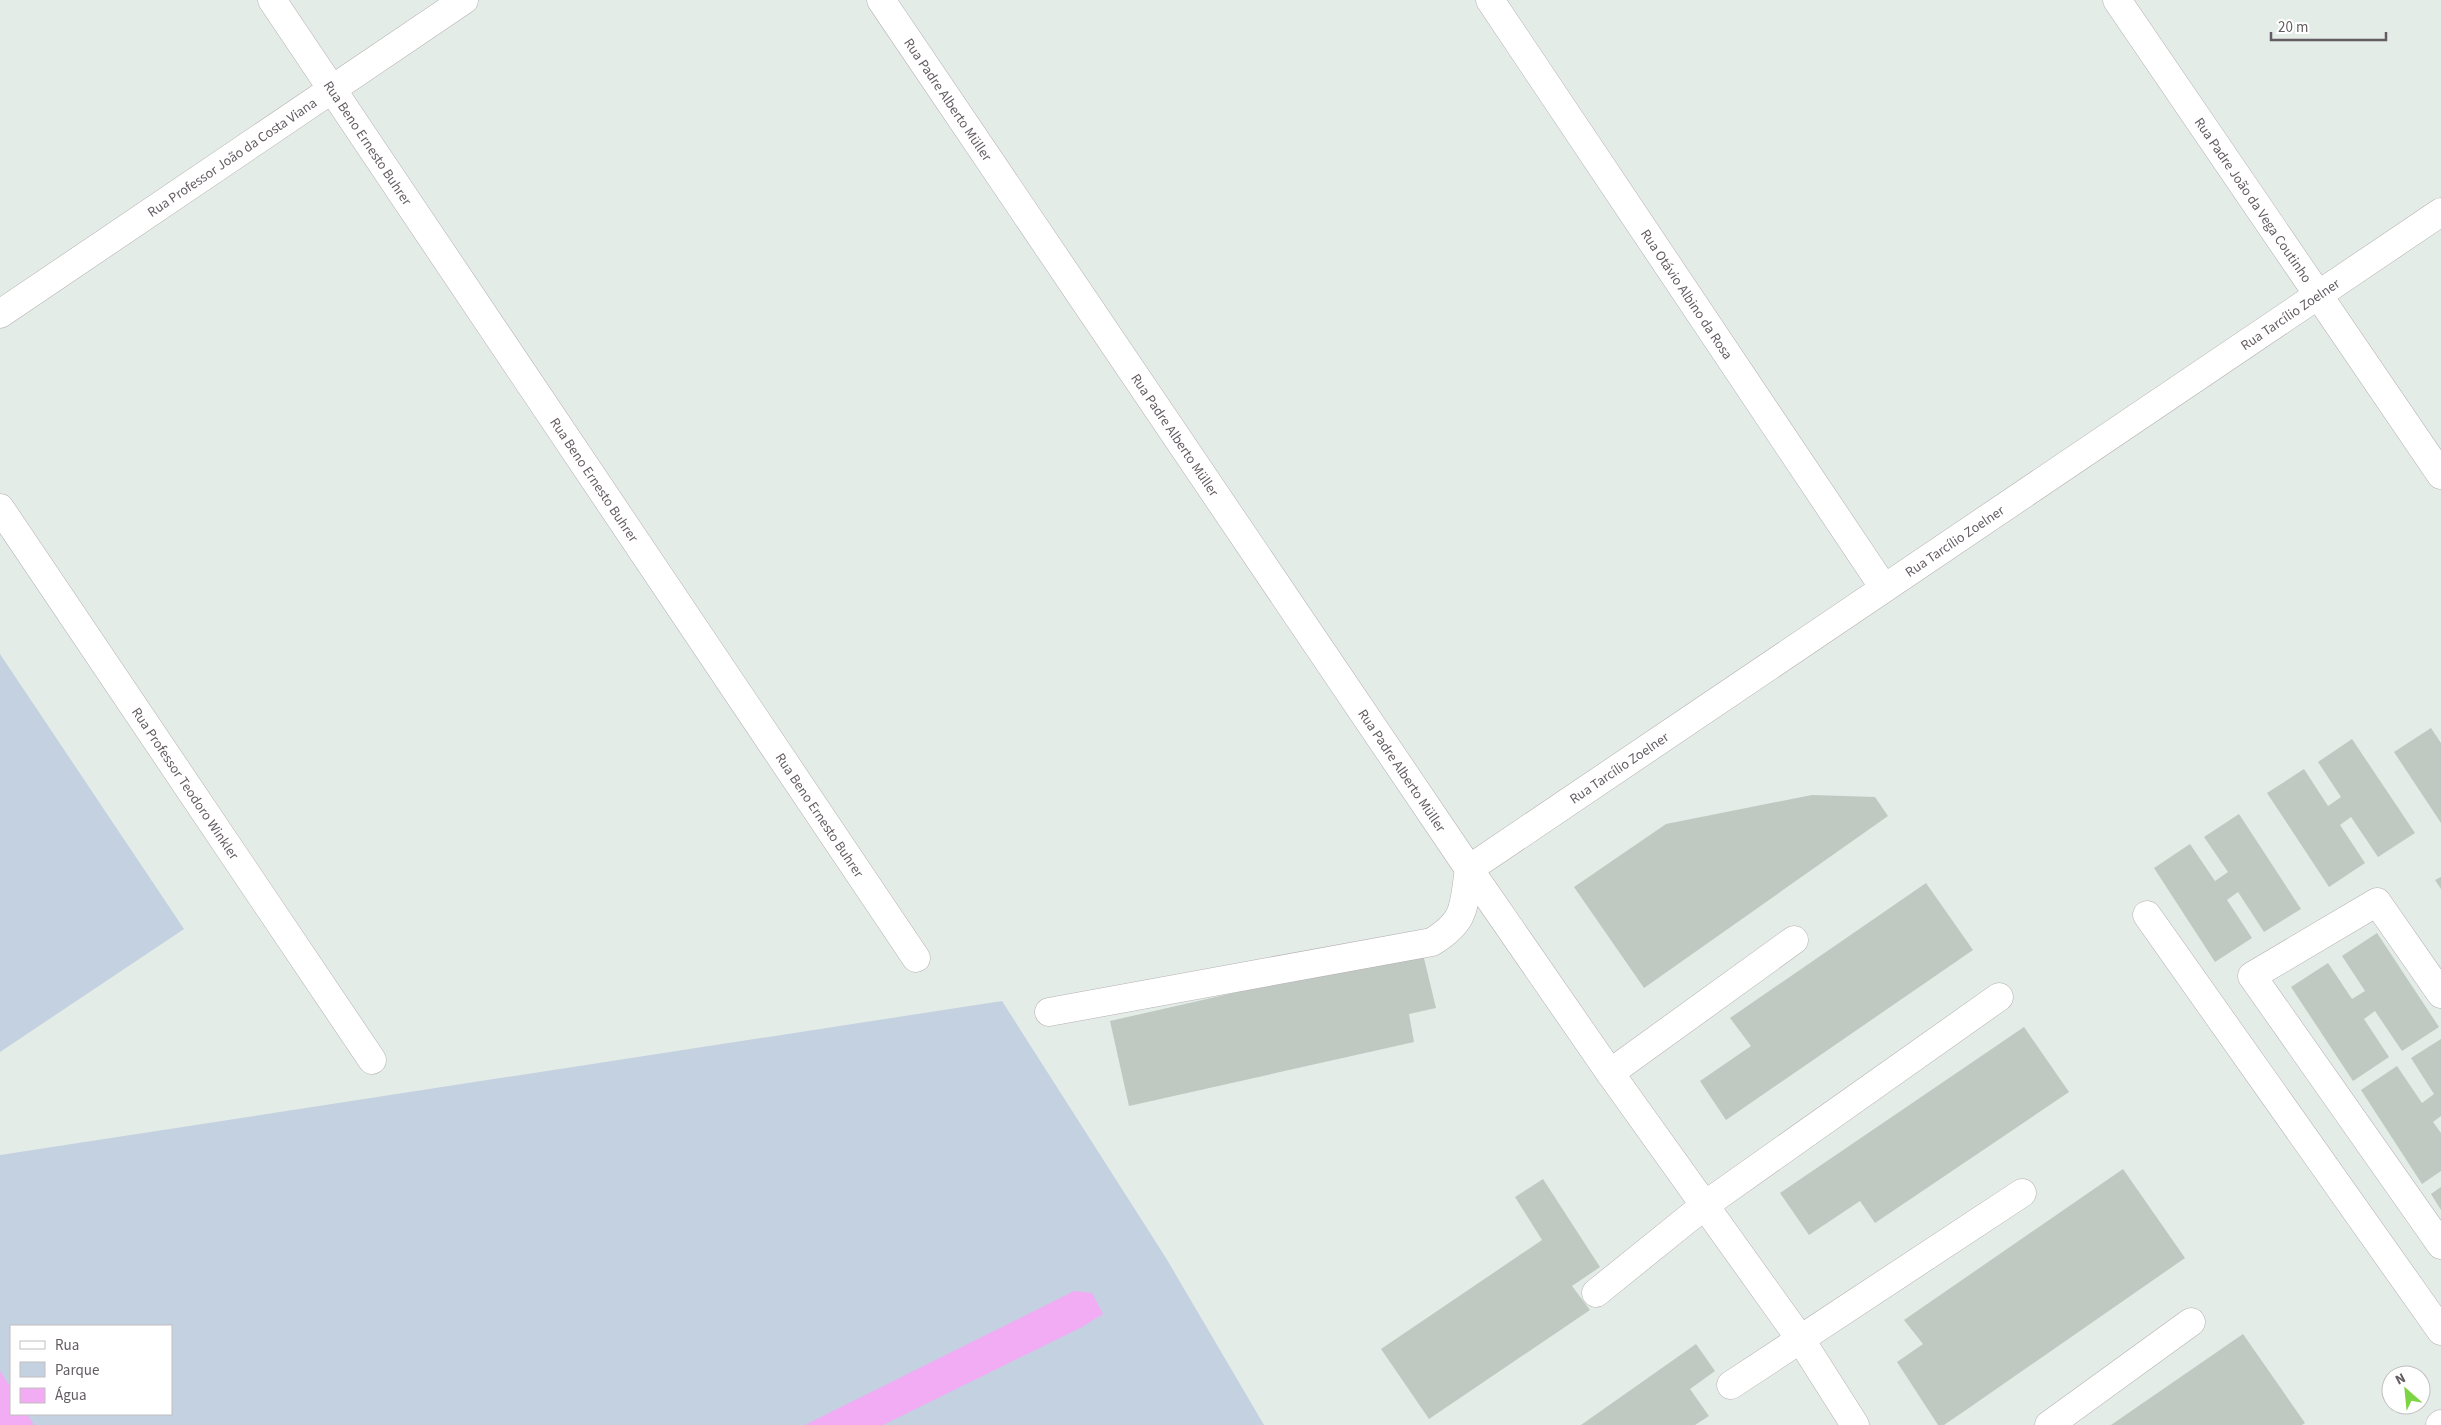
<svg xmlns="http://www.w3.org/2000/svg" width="2441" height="1425" font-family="'Source Sans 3',sans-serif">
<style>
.green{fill:#c3d1e1;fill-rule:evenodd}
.water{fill:#f2acf4}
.building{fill:#c0c8c2}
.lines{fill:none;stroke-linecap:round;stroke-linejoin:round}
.minor-casing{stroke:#b5afb4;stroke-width:29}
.minor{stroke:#fff;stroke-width:28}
.labels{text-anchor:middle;stroke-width:4.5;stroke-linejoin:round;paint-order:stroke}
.street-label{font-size:14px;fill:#635c62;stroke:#fff}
</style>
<rect width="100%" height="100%" fill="#e4ece7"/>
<!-- green -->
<g class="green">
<path d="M 0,654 L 184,929 L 0,1052 Z"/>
<path d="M 1002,1001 L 1166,1258 L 1264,1425 L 0,1425 L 0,1155 ZM 11,1326 L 171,1326 L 171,1414 L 11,1414 Z"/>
</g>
<!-- water -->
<g class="water">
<path d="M 1074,1291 L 1092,1293 L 1103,1314 L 1082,1327 L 883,1425 L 805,1425 Z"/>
<path d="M 0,1371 L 11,1388 L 11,1414 L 27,1414 L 34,1425 L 0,1425 Z"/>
</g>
<!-- building -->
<g class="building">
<path d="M 2431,728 L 2441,743 L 2441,823 L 2394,752 Z"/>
<path d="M 2352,739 L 2415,833 L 2378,857 L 2351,817 L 2340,825 L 2365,863 L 2329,887 L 2267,793 L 2304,769 L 2328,806 L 2341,797 L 2318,762 Z"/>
<path d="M 1812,795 L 1875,797 L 1888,816 L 1644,988 L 1574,887 L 1666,824 Z"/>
<path d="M 2239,814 L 2301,909 L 2264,932 L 2238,892 L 2227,900 L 2252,938 L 2215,962 L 2154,868 L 2190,844 L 2215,881 L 2228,872 L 2204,837 Z"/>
<path d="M 2441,877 L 2441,889 L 2435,880 Z"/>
<path d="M 1926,883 L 1973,950 L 1726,1120 L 1700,1081 L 1751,1046 L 1730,1018 Z"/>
<path d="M 2377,933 L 2439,1027 L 2402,1051 L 2375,1011 L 2364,1019 L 2389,1057 L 2353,1081 L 2291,987 L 2328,963 L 2352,999 L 2365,991 L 2342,956 Z"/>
<path d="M 1422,950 L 1436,1008 L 1409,1014 L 1414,1042 L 1129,1106 L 1110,1021 Z"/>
<path d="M 2024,1027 L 2069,1092 L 1875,1223 L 1860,1201 L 1809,1235 L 1780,1193 Z"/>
<path d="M 2441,1039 L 2441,1116 L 2433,1122 L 2441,1133 L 2441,1171 L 2422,1184 L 2361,1090 L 2397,1066 L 2422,1103 L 2434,1094 L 2411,1058 Z"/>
<path d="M 2123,1169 L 2185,1258 L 1966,1410 L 1944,1425 L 1938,1425 L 1897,1362 L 1923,1344 L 1904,1320 Z"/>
<path d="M 1543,1179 L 1600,1267 L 1572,1286 L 1590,1310 L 1429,1419 L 1381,1349 L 1542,1240 L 1515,1197 Z"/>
<path d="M 2441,1187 L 2441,1210 L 2431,1194 Z"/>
<path d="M 2243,1334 L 2305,1423 L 2302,1425 L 2111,1425 Z"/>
<path d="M 1696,1344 L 1715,1371 L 1690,1389 L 1709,1416 L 1695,1425 L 1581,1425 Z"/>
</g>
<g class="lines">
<!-- minor casing -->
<g class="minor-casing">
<g id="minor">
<path id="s1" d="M 272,0 L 916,958"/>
<path id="s2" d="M 881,0 L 1469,869 L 1610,1073 L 1801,1340 L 1855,1425"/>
<path id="s3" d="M 1490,0 L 1884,588"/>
<path id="s4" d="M 2117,0 L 2441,475"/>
<path id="s5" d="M 0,314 L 464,0"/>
<path id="s6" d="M 0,508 L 372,1060"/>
<path id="s7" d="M 1469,869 L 2441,212"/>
<path d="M 2147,915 L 2441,1331"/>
<path d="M 2441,994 L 2377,902 L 2252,976 L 2441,1245"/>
<path d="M 1049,1012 L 1432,942 C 1467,920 1463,908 1469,869"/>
<path d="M 1610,1073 L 1794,940"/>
<path d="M 1596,1293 L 1705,1205 L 1999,997"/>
<path d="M 1731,1385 L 2022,1193"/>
<path d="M 2049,1425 L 2191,1322"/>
<path d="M 2440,1425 L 2441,1424"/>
</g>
</g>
<!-- minor -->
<use href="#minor" class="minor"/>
</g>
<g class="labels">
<!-- street labels -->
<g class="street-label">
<text dy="5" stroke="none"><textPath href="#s2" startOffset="120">Rua Padre Alberto Müller</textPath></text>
<text dy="5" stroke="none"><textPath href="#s1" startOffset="172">Rua Beno Ernesto Buhrer</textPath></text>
<text dy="5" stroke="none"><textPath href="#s5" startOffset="280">Rua Professor João da Costa Viana</textPath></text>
<text dy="5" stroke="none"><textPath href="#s4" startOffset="242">Rua Padre João da Vega Coutinho</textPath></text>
<text dy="5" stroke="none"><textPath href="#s3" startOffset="354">Rua Otávio Albino da Rosa</textPath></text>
<text dy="5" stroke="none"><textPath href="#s7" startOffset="991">Rua Tarcílio Zoelner</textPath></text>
<text dy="5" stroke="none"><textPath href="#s2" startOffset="525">Rua Padre Alberto Müller</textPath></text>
<text dy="5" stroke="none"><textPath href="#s1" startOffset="578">Rua Beno Ernesto Buhrer</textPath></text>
<text dy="5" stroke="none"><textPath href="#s7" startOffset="586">Rua Tarcílio Zoelner</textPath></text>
<text dy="5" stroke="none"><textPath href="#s7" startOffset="181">Rua Tarcílio Zoelner</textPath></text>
<text dy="5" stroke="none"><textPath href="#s2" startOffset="930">Rua Padre Alberto Müller</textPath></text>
<text dy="5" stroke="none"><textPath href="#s6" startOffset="332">Rua Professor Teodoro Winkler</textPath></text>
<text dy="5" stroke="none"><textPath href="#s1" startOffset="982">Rua Beno Ernesto Buhrer</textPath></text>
</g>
</g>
<!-- legend -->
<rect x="10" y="1325" width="162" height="90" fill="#ffffff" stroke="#c1bec0"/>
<rect x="20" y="1341" width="25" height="8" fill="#ffffff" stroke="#c1bec0"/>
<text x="55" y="1350" font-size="15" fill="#635c62">Rua</text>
<rect x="20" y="1362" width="25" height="15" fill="#c3d1e1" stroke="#c1bec0"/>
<text x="55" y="1375" font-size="15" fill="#635c62">Parque</text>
<rect x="20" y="1388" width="25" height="15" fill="#f2acf4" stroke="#c1bec0"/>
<text x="55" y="1400" font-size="15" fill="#635c62">Água</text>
<!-- north arrow -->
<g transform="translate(2406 1390) rotate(333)"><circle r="24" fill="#ffffff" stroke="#c1bec0"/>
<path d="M0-4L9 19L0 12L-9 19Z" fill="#7cd443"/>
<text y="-8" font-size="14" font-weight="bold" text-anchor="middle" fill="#635c62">N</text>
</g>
<!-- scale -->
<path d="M2271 32v8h115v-8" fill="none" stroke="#635c62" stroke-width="2.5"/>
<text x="2278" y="32" font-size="15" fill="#635c62" stroke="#ffffff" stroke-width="4" paint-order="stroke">20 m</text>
</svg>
